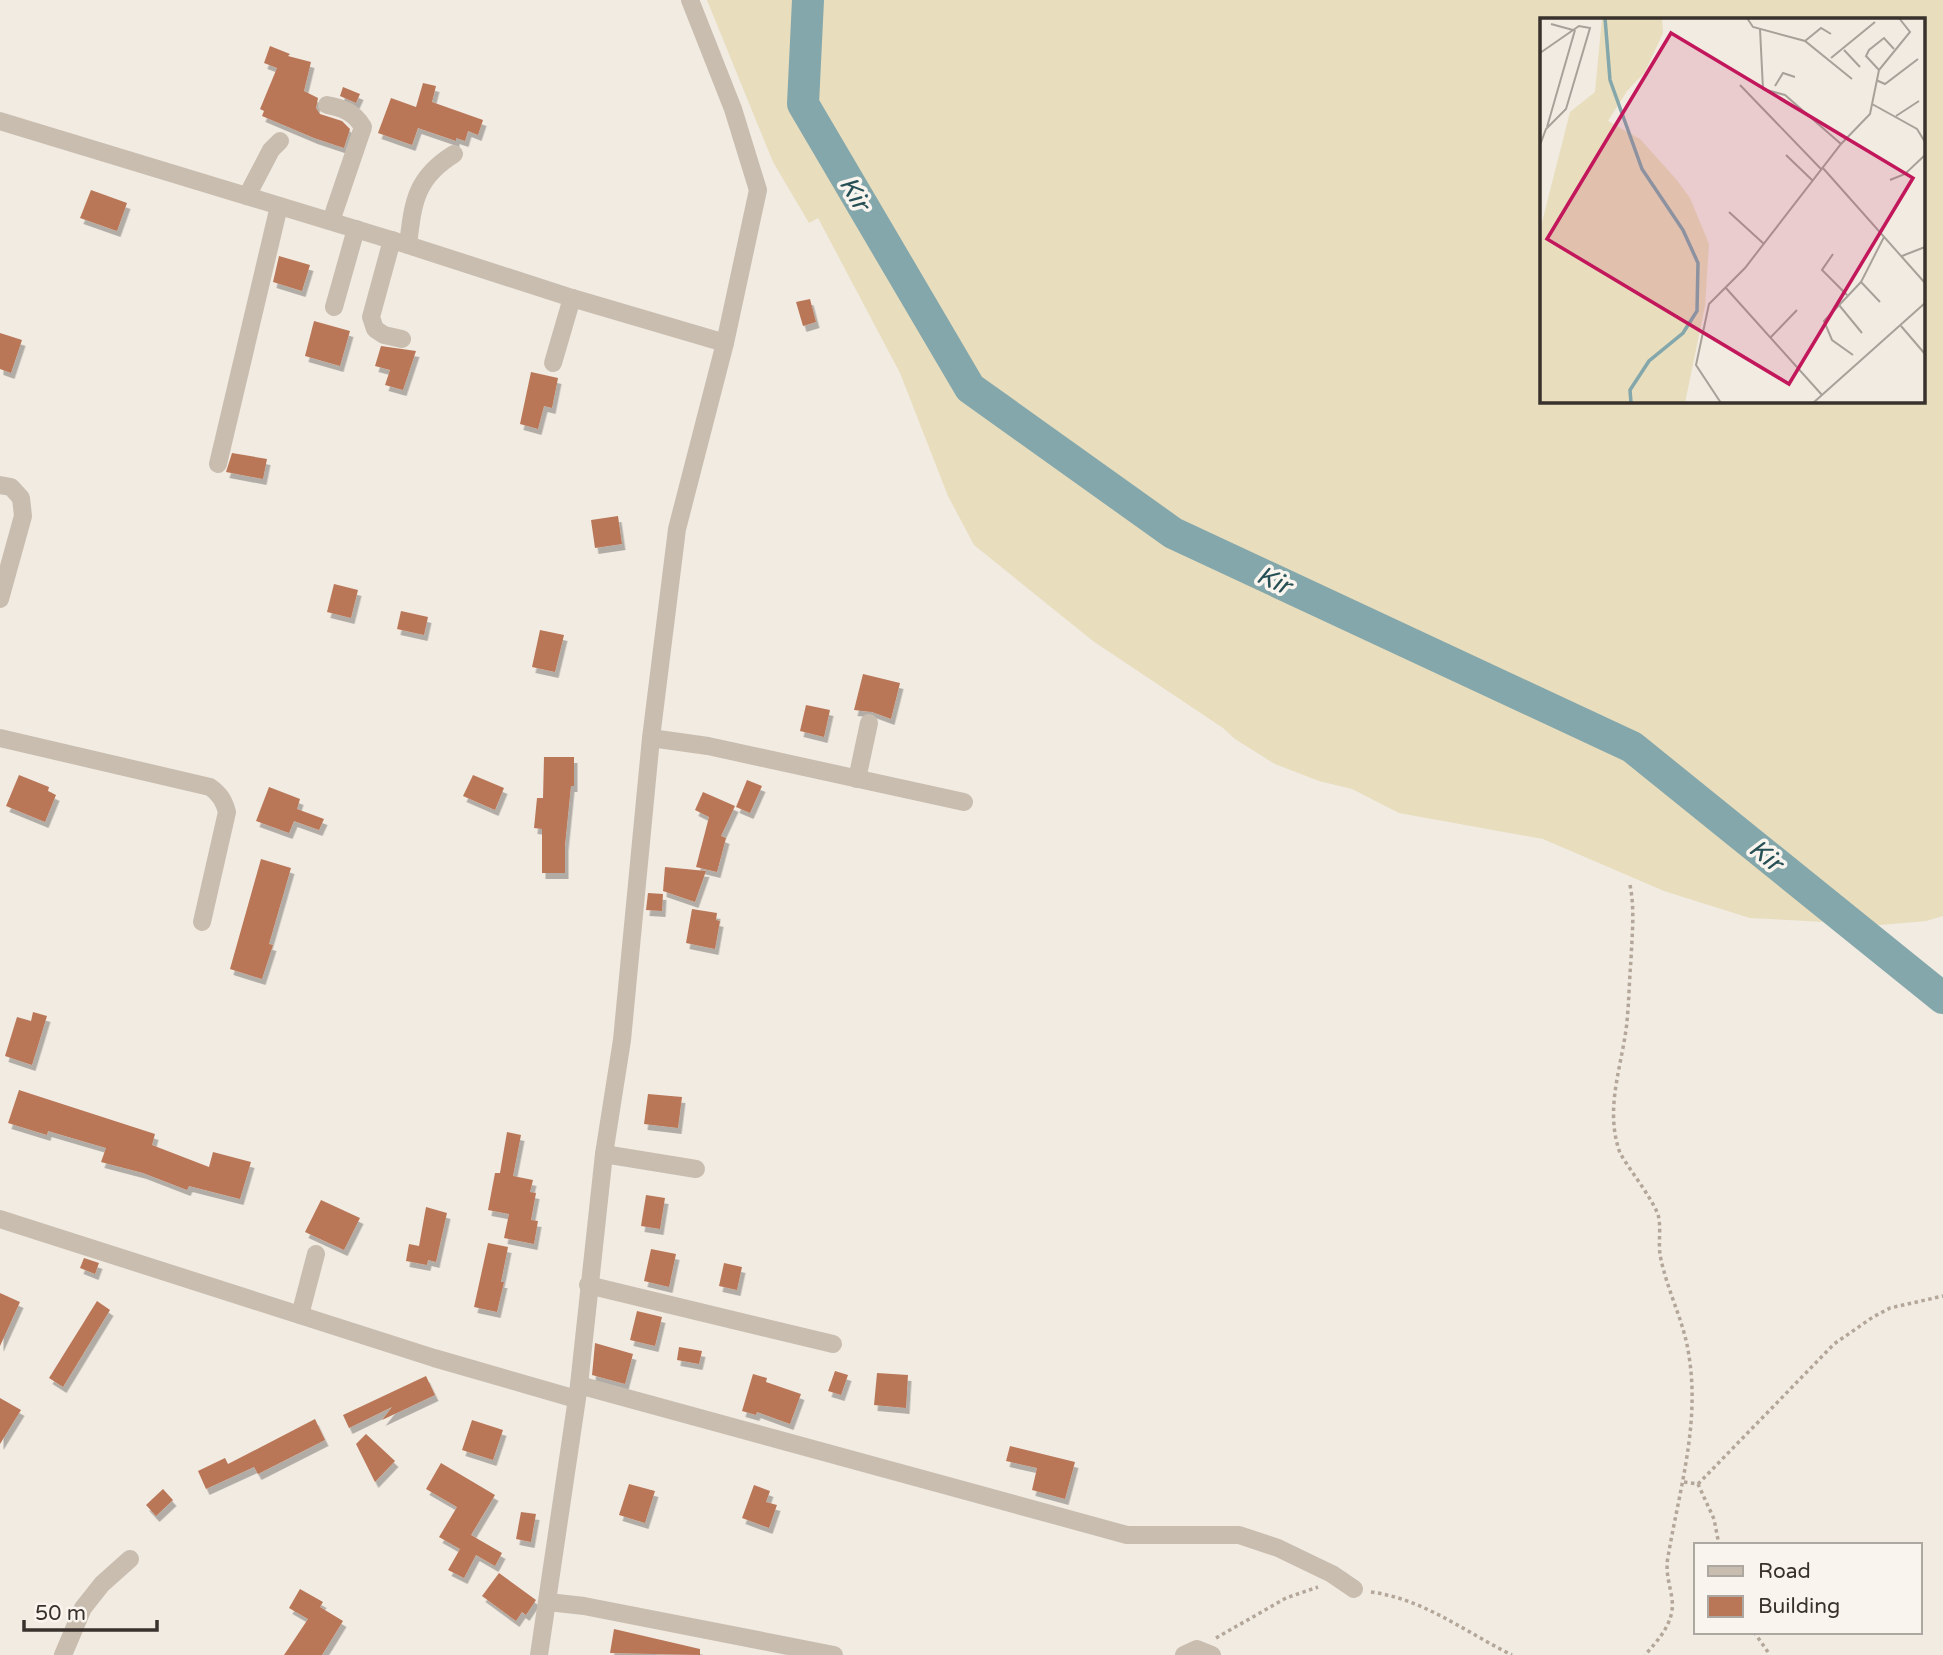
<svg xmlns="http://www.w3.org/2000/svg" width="1943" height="1655" font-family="'Varela Round',sans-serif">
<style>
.sand{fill:#e8ddbd;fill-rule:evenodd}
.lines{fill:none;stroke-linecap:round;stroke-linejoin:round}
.river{stroke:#84a7ac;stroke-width:32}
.building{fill:#ba7758;filter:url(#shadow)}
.path{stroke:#b4a799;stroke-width:3.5;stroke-dasharray:3.5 3.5;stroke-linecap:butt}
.minor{stroke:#c9bdaf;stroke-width:18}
.labels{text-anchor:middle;stroke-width:7;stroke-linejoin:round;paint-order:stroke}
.water-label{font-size:26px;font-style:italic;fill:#264f56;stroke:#f9f5ee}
.inset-river{fill:none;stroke:#84a7ac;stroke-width:3.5}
.inset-road{fill:none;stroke:#a7a199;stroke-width:2}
.view{fill:#c2185b;fill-opacity:0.15;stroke:#c2185b;stroke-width:3.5}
.inset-edge{fill:none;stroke:#38312c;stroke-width:3.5}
</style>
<defs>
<filter id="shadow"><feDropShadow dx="3.5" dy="6" stdDeviation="0" flood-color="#0004"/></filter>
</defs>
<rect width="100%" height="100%" fill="#f1ebe2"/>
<!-- sand -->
<path class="sand" d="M 707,0 L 1943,0 L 1943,916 L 1926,921 L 1881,925 L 1750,918 L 1664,891 L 1543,839 L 1399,813 L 1352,789 L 1319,781 L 1275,764 L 1235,739 L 1223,728 L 1093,641 L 974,545 L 948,496 L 900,373 L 818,218 L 809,223 L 773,162 ZM 1542,19 L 1924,19 L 1924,401 L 1542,401 Z"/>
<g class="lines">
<!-- river -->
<path class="river" d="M 808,0 L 803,104 L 970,388 L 1173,533 L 1632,747 L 1943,998"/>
</g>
<!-- building -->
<g class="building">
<path d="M 270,46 L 290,54 L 288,56 L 311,62 L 304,91 L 318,98 L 316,108 L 320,114 L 342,121 L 350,129 L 344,148 L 314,138 L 262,116 L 264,111 L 260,109 L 277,68 L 264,63 Z"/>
<path d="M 423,83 L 436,86 L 432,102 L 483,120 L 478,135 L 468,131 L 465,141 L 456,138 L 456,141 L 418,128 L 412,145 L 378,133 L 391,98 L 416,107 Z"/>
<path d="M 343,87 L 360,94 L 356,103 L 340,96 Z"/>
<path d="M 91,190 L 127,203 L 117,231 L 80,218 Z"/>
<path d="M 279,256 L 310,265 L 302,291 L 273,282 Z"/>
<path d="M 810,299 L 816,322 L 803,326 L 796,302 Z"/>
<path d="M 314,321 L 350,331 L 340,366 L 305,356 Z"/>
<path d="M 0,333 L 22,340 L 11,373 L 0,369 Z"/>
<path d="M 381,346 L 416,351 L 403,390 L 385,385 L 390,370 L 375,366 Z"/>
<path d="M 531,372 L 558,378 L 552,408 L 544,406 L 538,429 L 520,424 Z"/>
<path d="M 232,453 L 267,459 L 263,479 L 226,472 Z"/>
<path d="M 618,516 L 622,544 L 595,548 L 591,520 Z"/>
<path d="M 334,584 L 358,590 L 351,618 L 327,612 Z"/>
<path d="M 401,611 L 428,617 L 424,635 L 397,629 Z"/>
<path d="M 540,630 L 564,635 L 555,672 L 532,667 Z"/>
<path d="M 863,674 L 900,683 L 891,719 L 872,712 L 854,710 Z"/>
<path d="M 806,705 L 830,710 L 824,737 L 800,731 Z"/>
<path d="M 544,757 L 574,757 L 574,786 L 571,786 L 565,845 L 565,873 L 542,873 L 542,829 L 534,828 L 537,798 L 543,798 Z"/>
<path d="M 19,775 L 49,787 L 48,791 L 56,795 L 45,822 L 6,806 Z"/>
<path d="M 473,775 L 504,788 L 495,810 L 463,796 Z"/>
<path d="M 747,780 L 762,786 L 750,813 L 736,807 Z"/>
<path d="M 269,787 L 300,799 L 297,809 L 324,819 L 319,830 L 294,821 L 289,833 L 256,821 Z"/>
<path d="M 703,792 L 735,806 L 721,836 L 726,838 L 717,872 L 696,867 L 709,817 L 695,810 Z"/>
<path d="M 261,859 L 291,868 L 269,944 L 273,945 L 262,979 L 230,969 Z"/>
<path d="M 665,867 L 706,871 L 695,902 L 663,891 Z"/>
<path d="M 648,893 L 663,894 L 662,911 L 646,910 Z"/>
<path d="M 692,909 L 717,913 L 716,920 L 720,921 L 715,949 L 686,943 Z"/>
<path d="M 33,1012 L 47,1016 L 32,1065 L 5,1056 L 17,1017 L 31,1021 Z"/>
<path d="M 19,1090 L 155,1134 L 152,1145 L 209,1167 L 213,1152 L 251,1162 L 240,1199 L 189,1186 L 187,1190 L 143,1173 L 101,1162 L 106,1148 L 48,1131 L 47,1135 L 8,1123 Z"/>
<path d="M 648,1094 L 682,1097 L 678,1128 L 644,1124 Z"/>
<path d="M 507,1132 L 521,1135 L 513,1176 L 533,1180 L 530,1192 L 536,1193 L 531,1220 L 538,1221 L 534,1244 L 504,1238 L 509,1214 L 488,1210 L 495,1173 L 500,1173 Z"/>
<path d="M 646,1195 L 665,1198 L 660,1229 L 641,1226 Z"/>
<path d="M 321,1200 L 360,1218 L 344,1250 L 305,1232 Z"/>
<path d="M 426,1207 L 447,1213 L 436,1262 L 428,1260 L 427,1265 L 406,1261 L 409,1244 L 419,1246 Z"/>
<path d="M 488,1243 L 508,1247 L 501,1282 L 504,1282 L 497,1312 L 474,1307 Z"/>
<path d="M 651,1249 L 676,1254 L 669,1287 L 644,1281 Z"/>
<path d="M 84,1258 L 99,1263 L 95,1274 L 80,1268 Z"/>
<path d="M 724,1263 L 742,1267 L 737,1290 L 719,1286 Z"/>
<path d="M 0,1293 L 20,1302 L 0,1346 Z"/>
<path d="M 97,1301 L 110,1310 L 63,1387 L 49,1378 Z"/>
<path d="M 637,1311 L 662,1317 L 655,1346 L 630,1340 Z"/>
<path d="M 595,1343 L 633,1354 L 625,1384 L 592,1375 Z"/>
<path d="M 679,1347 L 702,1351 L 699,1364 L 677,1360 Z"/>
<path d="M 835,1371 L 848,1375 L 841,1395 L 828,1391 Z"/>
<path d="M 877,1373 L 908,1375 L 906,1408 L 874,1405 Z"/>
<path d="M 753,1374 L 767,1378 L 766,1382 L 801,1394 L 790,1424 L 757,1412 L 756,1415 L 742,1411 Z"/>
<path d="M 426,1376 L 435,1395 L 382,1420 L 392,1407 L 349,1428 L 343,1415 Z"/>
<path d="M 0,1398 L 21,1410 L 0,1444 Z"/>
<path d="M 315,1419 L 325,1440 L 258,1474 L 254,1467 L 206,1489 L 198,1471 L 225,1458 L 228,1464 Z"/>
<path d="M 472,1420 L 503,1430 L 493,1460 L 462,1450 Z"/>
<path d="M 366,1434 L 395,1461 L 375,1482 L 356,1444 Z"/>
<path d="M 1010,1446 L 1075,1462 L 1065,1499 L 1032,1490 L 1037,1468 L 1006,1461 Z"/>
<path d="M 441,1463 L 495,1495 L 471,1535 L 502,1553 L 495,1566 L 476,1555 L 464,1578 L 448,1570 L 460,1549 L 439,1537 L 457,1507 L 426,1489 Z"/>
<path d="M 629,1484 L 655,1491 L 645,1523 L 619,1515 Z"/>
<path d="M 754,1485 L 770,1491 L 766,1502 L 777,1505 L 769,1528 L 742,1518 Z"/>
<path d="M 163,1489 L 173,1500 L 156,1516 L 146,1505 Z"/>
<path d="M 521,1512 L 536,1514 L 531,1542 L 516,1539 Z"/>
<path d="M 499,1573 L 536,1600 L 526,1615 L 522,1612 L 516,1621 L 482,1596 Z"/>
<path d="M 300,1589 L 323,1602 L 320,1607 L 343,1621 L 322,1655 L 284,1655 L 308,1619 L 289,1608 Z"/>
<path d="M 614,1629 L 700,1649 L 700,1655 L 610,1653 Z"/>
</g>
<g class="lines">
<!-- path -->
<g class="path">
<path d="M 1630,885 C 1635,910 1632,934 1631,960 C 1629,983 1629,1007 1626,1030 C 1620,1072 1605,1111 1620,1153 C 1631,1172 1647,1191 1657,1212 C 1662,1223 1658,1241 1660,1254 C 1661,1261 1663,1268 1665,1275 C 1673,1303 1685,1327 1689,1356 C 1700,1425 1679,1491 1668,1557 C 1665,1572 1670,1585 1672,1599 C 1675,1622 1659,1639 1645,1655"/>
<path d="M 1684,1482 L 1698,1484 L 1714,1519 L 1719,1545"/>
<path d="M 1698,1484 L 1834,1344 L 1873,1317 L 1890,1308 L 1943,1296"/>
<path d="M 1371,1592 C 1424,1599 1465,1632 1512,1655"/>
<path d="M 1754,1632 L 1770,1655"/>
<path d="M 1216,1638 L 1286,1598 L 1318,1587"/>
</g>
<!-- minor -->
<g class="minor">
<path d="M 327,105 C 343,108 354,112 363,127 L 331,221"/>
<path d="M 0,121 L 408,245 L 572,298 L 725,343"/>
<path d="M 247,196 L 271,150 L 280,141"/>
<path d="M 392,240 L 371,317 L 375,329 L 384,335 L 402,339"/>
<path d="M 408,245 C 413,203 415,178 454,154"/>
<path d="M 334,307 L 356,229"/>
<path d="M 553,363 L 572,298"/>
<path d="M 218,464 L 279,206"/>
<path d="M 0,485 L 11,487 L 21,498 L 23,516 L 0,599"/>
<path d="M 0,738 L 210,787 C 220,794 224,801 227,812 L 202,922"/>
<path d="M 651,738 L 708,746 L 964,802"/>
<path d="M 857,779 L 869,723"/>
<path d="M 604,1154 L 696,1169"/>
<path d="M 0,1219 L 434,1358 L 576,1399"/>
<path d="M 588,1285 L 833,1344"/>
<path d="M 300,1315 L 316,1254"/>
<path d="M 579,1385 L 1127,1535 L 1239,1535 L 1278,1548 L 1332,1574 L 1354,1589"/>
<path d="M 548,1602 L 584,1606 L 834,1655"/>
<path d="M 63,1655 L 83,1608 L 102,1584 L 130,1559"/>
<path d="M 539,1655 L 579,1385 L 604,1154 L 622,1040 L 651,738 L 677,529 L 725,343 L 758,190 L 733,109 L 690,0"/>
<path d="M 1184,1655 L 1197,1649 L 1212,1655"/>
</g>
</g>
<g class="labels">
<!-- water labels -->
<g class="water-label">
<text transform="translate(855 193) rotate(60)" y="9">Kir</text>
<text transform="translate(1274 580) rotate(25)" y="9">Kir</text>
<text transform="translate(1766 855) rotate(39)" y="9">Kir</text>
</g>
</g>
<!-- overview -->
<g transform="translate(1540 18)">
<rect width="385" height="385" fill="#f1ebe2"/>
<path d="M 62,0 L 122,0 L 123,15 L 105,54 L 87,73 L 68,103 L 100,121 L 136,161 L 150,180 L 169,226 L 165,288 L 145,385 L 0,385 L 0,212 L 30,94 L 55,74 Z" fill="#e8ddbd"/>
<path class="inset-river" d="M 65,0 L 70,62 L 102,151 L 143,212 L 158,245 L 157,293 L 143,315 L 109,343 L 90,372 L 91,385"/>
<path class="inset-road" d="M 207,0 L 213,9 L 265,23 L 312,61M 11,6 L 33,12M 220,11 L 223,71 L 245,77 L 301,126M 265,23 L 281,10 L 291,16M 304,32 L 320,49M 0,35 L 39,8 L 50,10 L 26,91 L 6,111 L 0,127M 291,40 L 335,4M 339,52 L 326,38 L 329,32 L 344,20 L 354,31M 336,62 L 345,66 L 378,41M 200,67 L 281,151M 235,68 L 243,55 L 255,59M 332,86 L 377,111 L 385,124M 356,98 L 379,83M 7,109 L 35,12M 246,137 L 272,162M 282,149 L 385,265M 350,162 L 365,156 L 385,137M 189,194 L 224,226M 293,236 L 282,252 L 307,277M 362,238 L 385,229M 185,269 L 282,377M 340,284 L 321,264 L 344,219M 299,287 L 322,315M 361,308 L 385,336M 230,320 L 257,292M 313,337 L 292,322 L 284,303 L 321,264M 181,385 L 156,347 L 169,286 L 205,250 L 301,126 L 330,96 L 339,52 L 370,14 L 359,0M 273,385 L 385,285"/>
<path class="view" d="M 131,15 L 373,160 L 249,366 L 7,221 Z"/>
<rect width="385" height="385" class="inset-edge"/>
</g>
<!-- legend -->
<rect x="1694" y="1543" width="228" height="91" fill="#f9f5ee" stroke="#aca7a0" stroke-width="2"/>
<rect x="1708" y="1566" width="35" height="10" fill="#c9bdaf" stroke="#aca7a0" stroke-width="2"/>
<text x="1758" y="1578" font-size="21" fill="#38312c">Road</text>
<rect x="1708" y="1596" width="35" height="21" fill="#ba7758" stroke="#aca7a0" stroke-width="2"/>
<text x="1758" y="1613" font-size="21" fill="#38312c">Building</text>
<!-- scale -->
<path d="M24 1620v10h133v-10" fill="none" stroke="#38312c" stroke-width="3.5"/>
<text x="35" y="1620" font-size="21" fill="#38312c" stroke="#f9f5ee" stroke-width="5" paint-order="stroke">50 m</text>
</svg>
